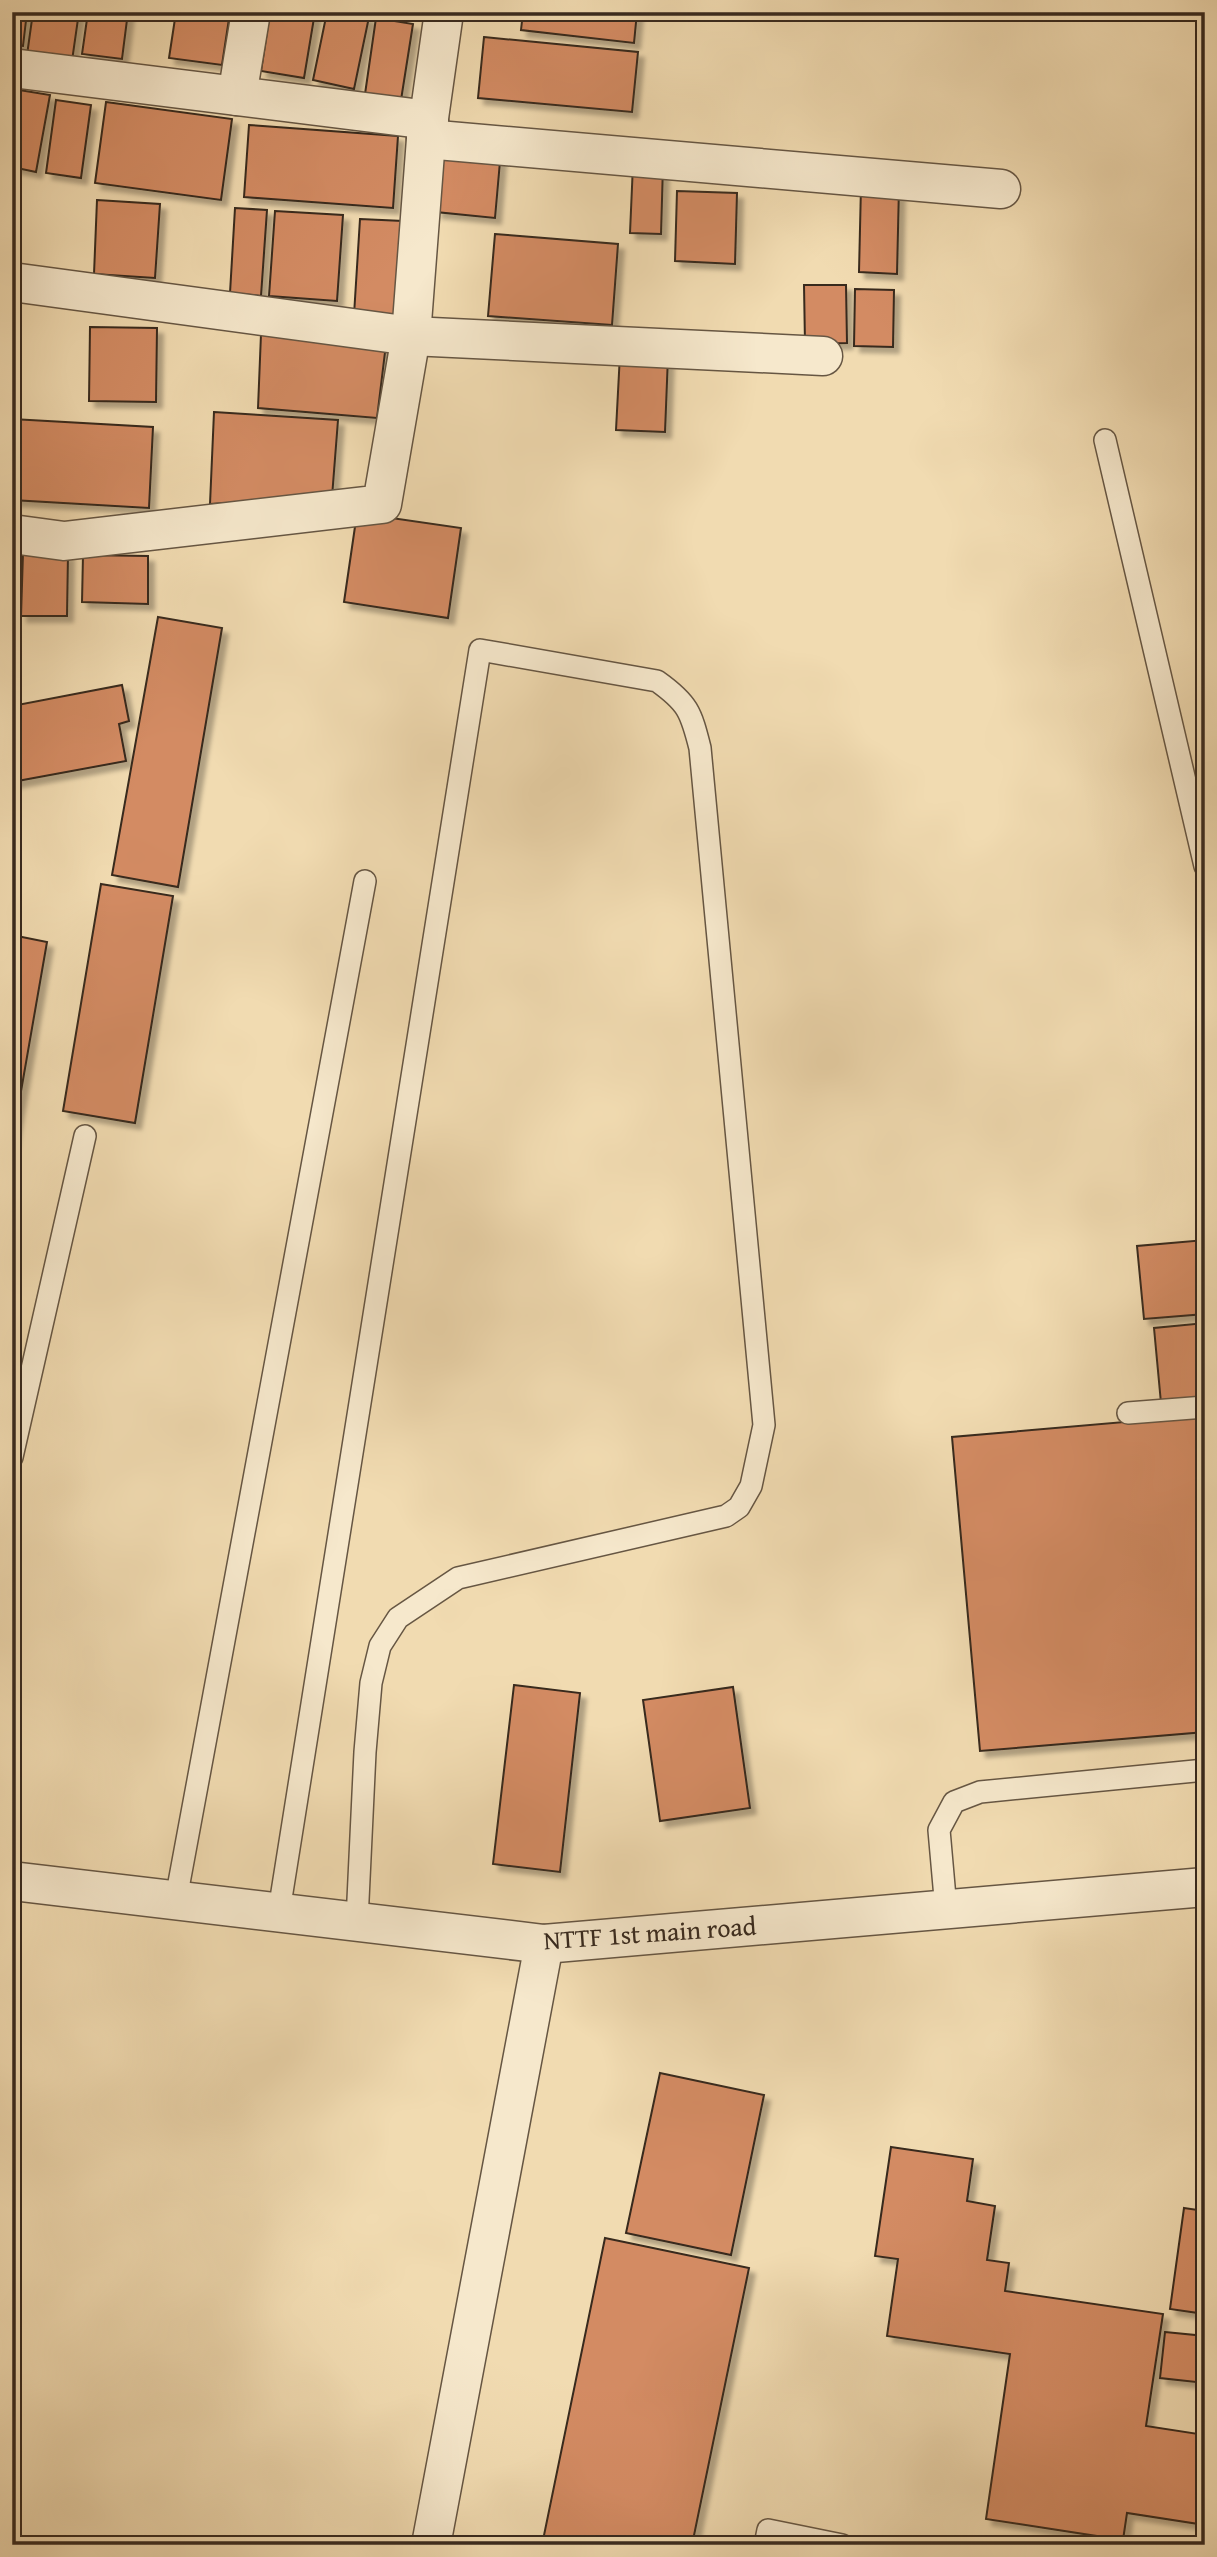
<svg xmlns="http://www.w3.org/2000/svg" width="1217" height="2557" font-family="'Gentium Book Plus',serif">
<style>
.building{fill:#d38b63;stroke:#37291e;stroke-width:2;filter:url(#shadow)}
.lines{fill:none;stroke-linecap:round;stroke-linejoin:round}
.service-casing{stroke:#665643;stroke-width:24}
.minor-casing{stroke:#665643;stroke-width:41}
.tertiary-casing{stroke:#665643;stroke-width:41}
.service{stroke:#f6e8cc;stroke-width:21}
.minor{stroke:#f6e8cc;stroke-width:38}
.tertiary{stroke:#f6e8cc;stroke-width:38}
.labels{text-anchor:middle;stroke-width:5;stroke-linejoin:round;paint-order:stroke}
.street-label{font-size:26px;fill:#37291e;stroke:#f6e8cc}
</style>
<defs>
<filter id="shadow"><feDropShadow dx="6" dy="6" stdDeviation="2" flood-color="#0004"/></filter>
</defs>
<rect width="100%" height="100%" fill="#f1dbb1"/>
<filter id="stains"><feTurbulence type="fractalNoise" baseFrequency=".00286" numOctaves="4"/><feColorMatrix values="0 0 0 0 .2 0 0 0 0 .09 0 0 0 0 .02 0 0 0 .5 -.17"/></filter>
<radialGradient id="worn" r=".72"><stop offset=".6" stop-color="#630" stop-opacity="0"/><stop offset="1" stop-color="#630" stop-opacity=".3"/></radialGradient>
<!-- building -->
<g class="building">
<path d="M 12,12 L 27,12 L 23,46 L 12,45 Z"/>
<path d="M 33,12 L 79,12 L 72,61 L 27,55 Z"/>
<path d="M 88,12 L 128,12 L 122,59 L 82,54 Z"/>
<path d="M 176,12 L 230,12 L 222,65 L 169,58 Z"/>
<path d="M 270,12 L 315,12 L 304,78 L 261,71 Z"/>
<path d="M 327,12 L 345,12 L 369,17 L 354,89 L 313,80 Z"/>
<path d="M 523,12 L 637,12 L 634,43 L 521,30 Z"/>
<path d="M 376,18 L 413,24 L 401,100 L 365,94 Z"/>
<path d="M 484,37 L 638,52 L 632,112 L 478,98 Z"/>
<path d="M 13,89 L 50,95 L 36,172 L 12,167 Z"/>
<path d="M 56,100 L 91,105 L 81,178 L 46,173 Z"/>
<path d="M 106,102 L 232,119 L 221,200 L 95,183 Z"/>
<path d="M 249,125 L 398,136 L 393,208 L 244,197 Z"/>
<path d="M 443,144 L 501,150 L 495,218 L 436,212 Z"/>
<path d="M 633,164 L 663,165 L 661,234 L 630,233 Z"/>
<path d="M 861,186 L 899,187 L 897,274 L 859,272 Z"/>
<path d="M 677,191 L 737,193 L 735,264 L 675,261 Z"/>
<path d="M 97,200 L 160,204 L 155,278 L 94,274 Z"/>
<path d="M 235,208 L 267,210 L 261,296 L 230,293 Z"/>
<path d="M 275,211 L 343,215 L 337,301 L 269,296 Z"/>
<path d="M 360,219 L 403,221 L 398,317 L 354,315 Z"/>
<path d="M 495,234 L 618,244 L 612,325 L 488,316 Z"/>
<path d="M 804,285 L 846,285 L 847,343 L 805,344 Z"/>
<path d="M 855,289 L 894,290 L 893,347 L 854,346 Z"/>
<path d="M 90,327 L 157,328 L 156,402 L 89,401 Z"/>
<path d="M 261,334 L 386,344 L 377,418 L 258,408 Z"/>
<path d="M 620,354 L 668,356 L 665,432 L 616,430 Z"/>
<path d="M 214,412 L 338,420 L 332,497 L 210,504 Z"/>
<path d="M 12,419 L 153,427 L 149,508 L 12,500 Z"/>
<path d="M 357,513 L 461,528 L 448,618 L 344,602 Z"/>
<path d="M 23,553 L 68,554 L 67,616 L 21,616 Z"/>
<path d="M 83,555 L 148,556 L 148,604 L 82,602 Z"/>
<path d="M 158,617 L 222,628 L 178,887 L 112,875 Z"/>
<path d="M 122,685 L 129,721 L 119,724 L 126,761 L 12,782 L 12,706 Z"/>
<path d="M 101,884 L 173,896 L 135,1123 L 63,1111 Z"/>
<path d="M 12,935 L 47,942 L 12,1143 Z"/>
<path d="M 1205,1240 L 1205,1314 L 1144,1319 L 1137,1246 Z"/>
<path d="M 1205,1323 L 1205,1399 L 1161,1403 L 1154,1328 Z"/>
<path d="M 1205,1415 L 1205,1732 L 980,1751 L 952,1437 Z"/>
<path d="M 514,1685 L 580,1693 L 560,1872 L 493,1864 Z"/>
<path d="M 733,1687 L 750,1808 L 660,1821 L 643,1700 Z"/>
<path d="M 660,2073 L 764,2095 L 731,2255 L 626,2233 Z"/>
<path d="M 891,2147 L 973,2159 L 967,2201 L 995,2206 L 987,2260 L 1009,2263 L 1005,2291 L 1163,2314 L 1146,2426 L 1205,2435 L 1205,2525 L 1127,2513 L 1123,2540 L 986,2519 L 1010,2354 L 887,2336 L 898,2259 L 875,2256 Z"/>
<path d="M 1184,2208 L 1205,2211 L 1205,2314 L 1170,2309 Z"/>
<path d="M 605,2238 L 749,2268 L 692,2545 L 542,2545 Z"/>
<path d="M 1165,2332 L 1205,2336 L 1205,2383 L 1160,2378 Z"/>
</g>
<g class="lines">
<!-- service casing -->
<g class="service-casing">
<g id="service">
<path d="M 1105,440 L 1205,866"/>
<path d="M 1128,1413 L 1205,1407"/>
<path d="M 12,1457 L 85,1136"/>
<path d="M 176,1899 L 365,881"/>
<path d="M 946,1909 L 939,1830 L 954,1802 L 980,1792 L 1205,1770"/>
<path d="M 279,1911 L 480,650 L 657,681 C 688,703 691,712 700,748 L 764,1425 L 751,1486 L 739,1507 L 726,1516 L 458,1578 L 398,1618 L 380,1646 L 371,1683 L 365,1752 L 357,1921"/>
<path d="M 765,2545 L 768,2530 L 842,2545"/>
</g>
</g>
<!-- minor casing -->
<g class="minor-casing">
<g id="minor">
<path d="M 12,68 L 429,120"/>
<path d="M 237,96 L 251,12"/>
<path d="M 426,139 L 1001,189"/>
<path d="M 12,282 L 411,336 L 823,356"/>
<path d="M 12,534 L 64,541 L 382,504 L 411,336 L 426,139 L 444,12"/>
</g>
</g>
<!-- tertiary casing -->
<g class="tertiary-casing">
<g id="tertiary">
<path d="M 12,1881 L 544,1944 L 1205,1887"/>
<path d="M 431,2545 L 544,1944"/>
</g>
</g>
<!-- service -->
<use href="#service" class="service"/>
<!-- minor -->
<use href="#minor" class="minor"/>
<!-- tertiary -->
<use href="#tertiary" class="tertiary"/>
</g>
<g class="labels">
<!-- street labels -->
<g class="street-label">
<text transform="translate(650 1933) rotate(-4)" y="9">NTTF 1st main road</text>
</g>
</g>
<!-- margin -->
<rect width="1217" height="2557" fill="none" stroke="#f1dbb1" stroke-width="42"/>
<rect x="14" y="14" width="1189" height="2529" fill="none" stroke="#37291e" stroke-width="3.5"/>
<rect x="21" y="21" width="1175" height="2515" fill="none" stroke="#37291e" stroke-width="2"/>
<rect width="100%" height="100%" filter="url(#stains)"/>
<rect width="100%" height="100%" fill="url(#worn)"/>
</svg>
